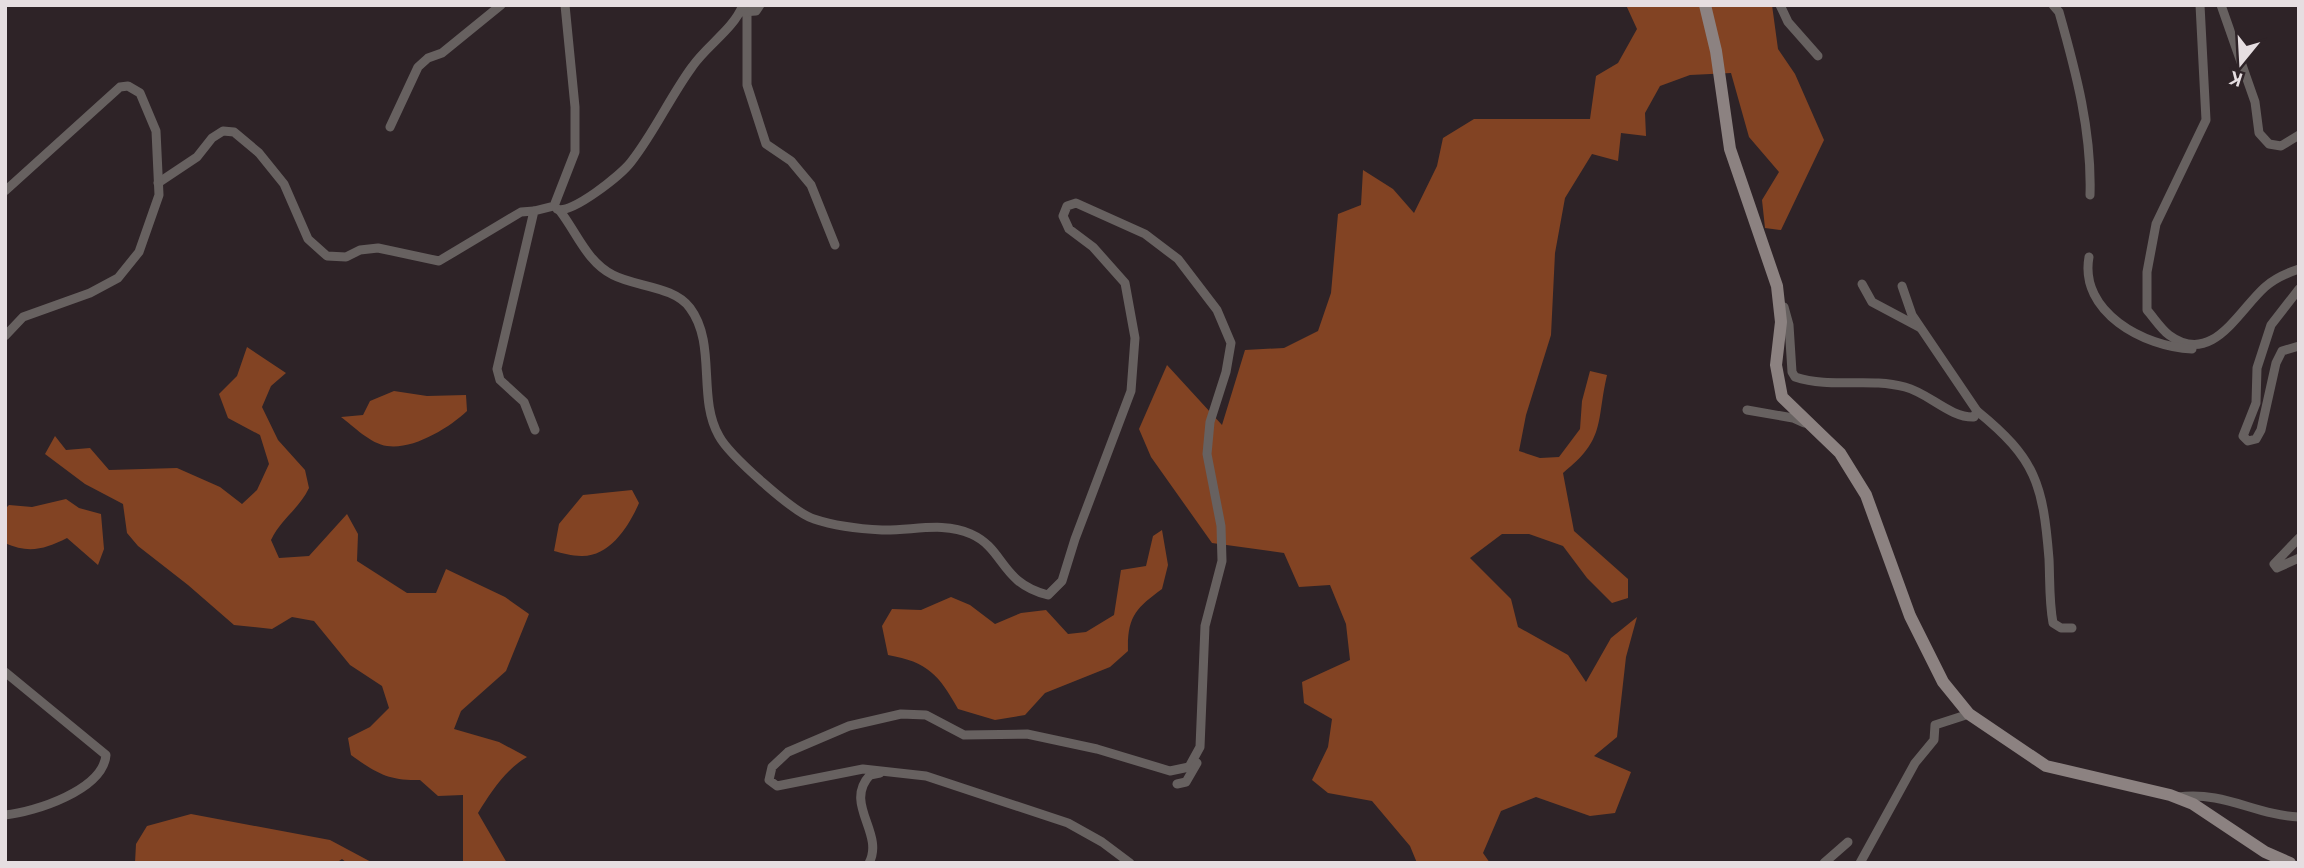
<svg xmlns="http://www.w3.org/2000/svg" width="2304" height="868" font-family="'DM Sans',sans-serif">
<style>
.forest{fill:#824323}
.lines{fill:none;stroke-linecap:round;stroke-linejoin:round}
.street{stroke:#676160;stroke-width:9}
.secondary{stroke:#8c8281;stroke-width:12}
</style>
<rect width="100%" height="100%" fill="#2e2327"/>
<!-- forest -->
<g class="forest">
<path d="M 1626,5 L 1772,5 L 1778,49 L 1795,74 L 1824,140 L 1781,230 L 1765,228 L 1762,200 L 1779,172 L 1749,137 L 1731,73 L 1690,75 L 1660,86 L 1645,113 L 1646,136 L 1621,133 L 1618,161 L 1592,154 L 1565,198 L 1555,253 L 1551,335 L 1526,415 L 1519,451 L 1540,458 L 1559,457 L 1580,429 L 1582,401 L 1590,371 L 1607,375 C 1596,423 1606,439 1563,473 L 1574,531 L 1628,579 L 1628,598 L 1612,603 L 1587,578 L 1563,546 L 1529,534 L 1502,534 L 1470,558 L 1511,599 L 1518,627 L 1568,655 L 1586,682 L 1611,638 L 1637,617 L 1626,657 L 1617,737 L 1594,756 L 1631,772 L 1615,813 L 1590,816 L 1536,797 L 1501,811 L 1483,853 L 1490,863 L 1417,863 L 1410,846 L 1372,801 L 1328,793 L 1312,780 L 1328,747 L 1332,719 L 1304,703 L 1302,682 L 1350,660 L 1346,624 L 1330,585 L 1299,587 L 1284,553 L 1212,543 L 1151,457 L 1139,429 L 1167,365 L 1222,425 L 1245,350 L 1284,348 L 1318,331 L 1331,293 L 1338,214 L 1361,205 L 1363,170 L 1393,189 L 1414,213 L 1437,166 L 1443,138 L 1474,119 L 1590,119 L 1596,76 L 1618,63 L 1637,29 Z"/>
<path d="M 247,347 L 286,373 L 271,386 L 262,407 L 278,440 L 305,470 L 309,488 C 299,509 281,519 271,540 L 279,558 L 309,556 L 347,514 L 358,534 L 357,561 L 407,593 L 436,593 L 446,569 L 505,597 L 529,614 L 506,671 L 461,711 L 454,729 L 499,742 L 527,757 C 506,769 491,792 478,813 L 507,863 L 463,863 L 463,795 L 438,796 L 420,780 C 389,781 376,773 351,755 L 348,738 L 370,727 L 389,708 L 382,686 L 350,665 L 314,621 L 292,617 L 272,629 L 234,625 L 188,585 L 138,546 L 127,533 L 123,504 L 85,484 L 45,454 L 55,436 L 66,450 L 90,448 L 109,470 L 177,468 L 220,487 L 242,504 L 257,490 L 269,464 L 260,435 L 228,418 L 219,394 L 237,376 Z"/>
<path d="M 394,391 L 427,396 L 466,395 L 467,411 C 449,428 413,450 387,446 C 371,444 353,426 341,417 L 363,415 L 370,401 Z"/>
<path d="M 632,490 L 639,503 C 629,526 610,557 581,556 C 572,556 562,553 554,551 L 559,524 L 583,495 Z"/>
<path d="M 66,499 L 79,508 L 101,514 L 104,549 L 98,565 L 67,538 C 45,549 29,554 5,543 L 5,509 L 9,505 L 32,507 Z"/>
<path d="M 1162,530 L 1168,565 L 1162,589 C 1136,608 1127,617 1128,651 L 1110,667 L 1045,693 L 1025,715 L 995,720 L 958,709 C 939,675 928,662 888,655 L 882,626 L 892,609 L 921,610 L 951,597 L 970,605 L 995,624 L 1021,613 L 1046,610 L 1068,634 L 1086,632 L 1114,615 L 1121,570 L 1146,566 L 1153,536 Z"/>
<path d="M 191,814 L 330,840 L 373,863 L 347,863 L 342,859 L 336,863 L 135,863 L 136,844 L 147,826 Z"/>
</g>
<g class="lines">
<!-- street -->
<g class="street">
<path d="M 1780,5 L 1788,22 L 1818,56"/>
<path d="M 2053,5 L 2059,12 C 2076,72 2092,132 2090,195"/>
<path d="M 2200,5 L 2206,120 L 2156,224 L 2147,272 L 2147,310 C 2154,318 2161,329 2169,335 C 2212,367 2238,311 2265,287 C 2274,279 2287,273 2299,269"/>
<path d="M 2221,5 L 2255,102 L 2259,133 L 2269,144 L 2281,146 L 2299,135"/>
<path d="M 747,11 L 747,85 L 766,144 L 791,161 L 811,185 L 835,245"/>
<path d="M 742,12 L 756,11 L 760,5"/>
<path d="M 390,127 L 418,67 L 428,58 L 442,53 L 501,5"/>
<path d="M 158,183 L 197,157 L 212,138 L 223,131 L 234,132 L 259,153 L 284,184 L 308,239 L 327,256 L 346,257 L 360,250 L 378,248 L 439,261 L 521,212 L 534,211"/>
<path d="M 5,191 L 120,87 L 128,86 L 140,93 L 156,131 L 159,195 L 139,252 L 118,278 L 90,293 L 23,317 L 5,336"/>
<path d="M 557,209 C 571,215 621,175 631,162 C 654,133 670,97 692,67 C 707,45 733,30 743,5"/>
<path d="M 560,211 C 577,233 587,262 613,275 C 636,287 674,286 690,308 C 717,344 697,398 719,436 C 729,455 794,513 814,519 C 835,526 861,529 882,530 C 911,531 944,521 971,534 C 1005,549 1000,583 1048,595 L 1062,581 L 1075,539 L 1131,391 L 1135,338 L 1125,283 L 1093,247 L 1069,229 L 1063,216 L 1067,206 L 1076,203 L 1145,234 L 1178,259 L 1217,310 L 1231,343 L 1226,372 L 1210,422 L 1207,454 L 1221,526 L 1222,561 L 1205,626 L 1200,747 L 1189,767 L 1170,771 L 1097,749 L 1027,734 L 964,735 L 926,715 L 901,714 L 849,726 L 788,752 L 772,767 L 769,780 L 777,786 L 863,769 L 926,776 L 1068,823 L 1102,842 L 1130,863"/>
<path d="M 2089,257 C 2079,312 2144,347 2192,349"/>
<path d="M 1862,284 L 1872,302 L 1919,327"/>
<path d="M 2299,289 L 2271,325 L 2257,368 L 2256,403 L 2243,436 L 2248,441 L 2256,439 L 2261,430 L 2276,363 L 2282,351 L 2299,346"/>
<path d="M 1784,307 L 1789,325 L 1792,372 L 1795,377 C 1831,389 1868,377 1905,387 C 1929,393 1950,418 1974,417 L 1977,411 L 1912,315 L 1902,286"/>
<path d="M 1747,410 L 1793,418 L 1804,423"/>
<path d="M 1977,411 C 2036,459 2043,484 2049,559 C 2050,580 2049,601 2053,623 L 2061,628 L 2072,628"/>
<path d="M 535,430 L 524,402 L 500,380 L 497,369 L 534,211 L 554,206 L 575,152 L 575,107 L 565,5"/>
<path d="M 2299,538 L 2274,564 L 2277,568 L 2299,558"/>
<path d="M 5,672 L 106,755 C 103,790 35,812 5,815"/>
<path d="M 1177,784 L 1186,782 L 1197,763"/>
<path d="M 2178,797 C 2225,791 2255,815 2299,817"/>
<path d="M 869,863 C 885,833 843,804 870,775 L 880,773"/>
<path d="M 1824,863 L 1848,842"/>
<path d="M 1860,863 L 1915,763 L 1934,740 L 1935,725 L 1969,714"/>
</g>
<!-- secondary -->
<path class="secondary" d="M 1705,5 L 1716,51 L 1730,149 L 1777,286 L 1781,322 L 1776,365 L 1782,397 L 1840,453 L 1866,495 L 1910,616 L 1943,682 L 1969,714 L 2046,766 L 2170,795 L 2193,804 L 2265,852 L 2290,863"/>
</g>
<!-- border -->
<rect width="2304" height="868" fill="none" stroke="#e6dee1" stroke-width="14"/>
<!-- north arrow -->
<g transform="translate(2241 63) rotate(198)" stroke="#2e2327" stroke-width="5" paint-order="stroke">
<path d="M0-5L12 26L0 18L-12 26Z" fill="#e6dee1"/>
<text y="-10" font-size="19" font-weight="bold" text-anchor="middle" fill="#e6dee1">K</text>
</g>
</svg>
